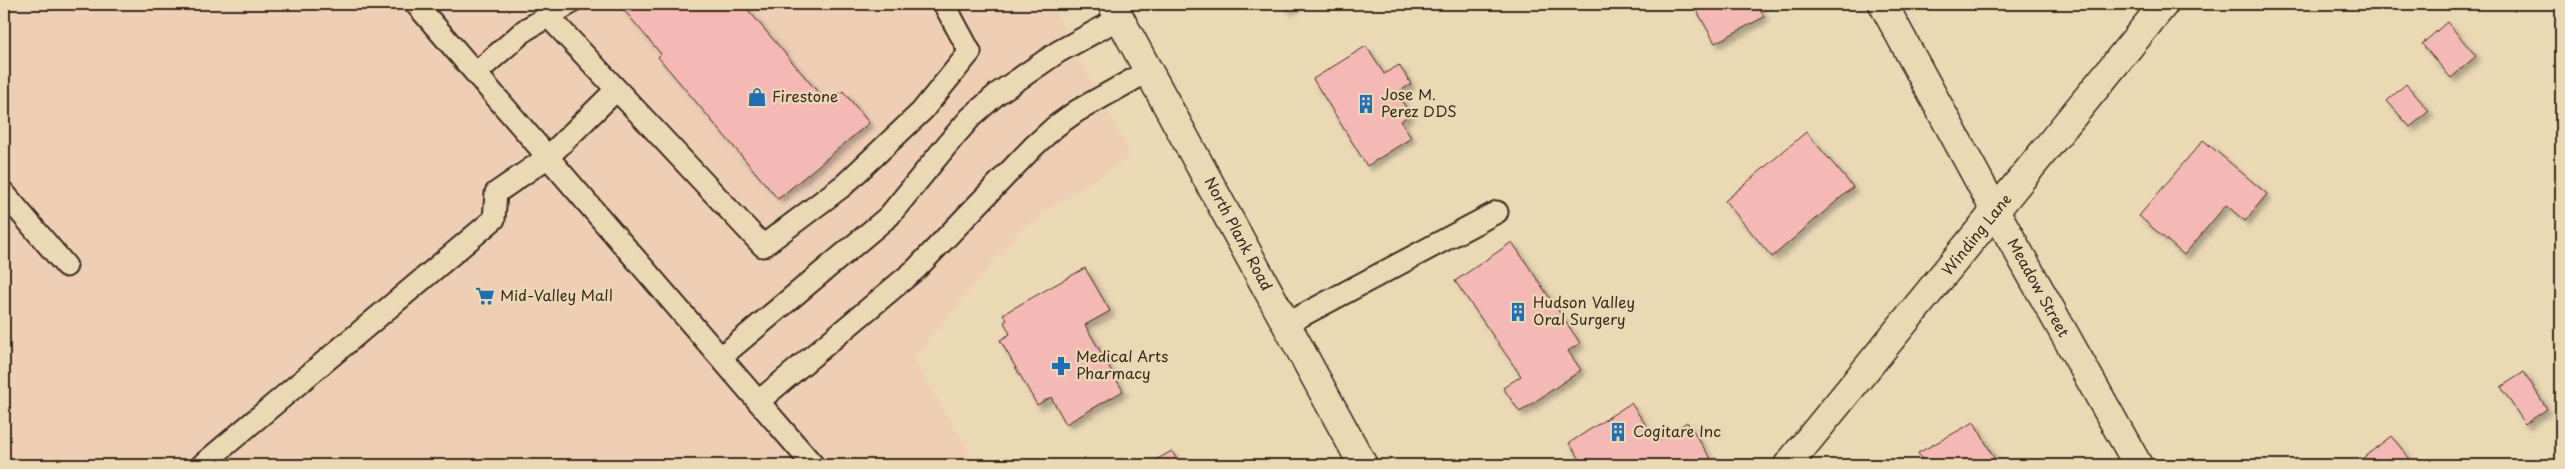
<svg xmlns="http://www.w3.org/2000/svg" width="2565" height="469" font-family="'Playpen Sans',sans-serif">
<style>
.built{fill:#eecfb6}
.building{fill:#f5b9b5;stroke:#3b2a1e;filter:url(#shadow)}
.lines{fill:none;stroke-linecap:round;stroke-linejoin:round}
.lane-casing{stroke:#3b2a1e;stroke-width:25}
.street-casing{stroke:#3b2a1e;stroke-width:31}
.secondary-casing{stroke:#3b2a1e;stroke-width:31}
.lane{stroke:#ebd9b6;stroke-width:21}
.street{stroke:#ebd9b6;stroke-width:28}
.secondary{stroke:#ebd9b6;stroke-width:28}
.labels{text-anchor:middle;stroke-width:4.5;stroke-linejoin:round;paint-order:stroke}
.poi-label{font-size:15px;fill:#3b2a1e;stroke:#ebd9b6;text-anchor:start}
.street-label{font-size:15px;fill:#3b2a1e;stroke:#ebd9b6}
</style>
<defs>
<filter id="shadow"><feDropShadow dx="4.5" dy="4.5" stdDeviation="2.5" flood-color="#0004"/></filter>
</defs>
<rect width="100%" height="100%" fill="#ebd9b6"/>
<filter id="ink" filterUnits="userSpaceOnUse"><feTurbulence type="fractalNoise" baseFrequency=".02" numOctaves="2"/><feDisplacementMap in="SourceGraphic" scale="10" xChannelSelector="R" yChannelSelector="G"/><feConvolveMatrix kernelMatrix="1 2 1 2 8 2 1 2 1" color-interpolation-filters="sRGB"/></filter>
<g filter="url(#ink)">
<!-- built -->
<path class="built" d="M 4,4 L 1051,4 L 1131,155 L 1018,232 L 913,359 L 977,465 L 4,465 Z"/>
<!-- building -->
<g class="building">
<path d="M 619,4 L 743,4 L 827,103 L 843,91 L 869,123 L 778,199 L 658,57 L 661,54 Z"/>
<path d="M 1283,4 L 1298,4 L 1287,10 Z"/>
<path d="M 1693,4 L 1757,4 L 1764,17 L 1715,43 Z"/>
<path d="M 2447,22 L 2476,56 L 2451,78 L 2422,44 Z"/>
<path d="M 1366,46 L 1384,74 L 1399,65 L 1411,84 L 1397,93 L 1410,114 L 1401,121 L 1411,138 L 1367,166 L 1313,79 Z"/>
<path d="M 2406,84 L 2429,111 L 2410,127 L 2387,101 Z"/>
<path d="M 1806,132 L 1853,187 L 1772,257 L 1725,201 Z"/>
<path d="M 2203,140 L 2267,194 L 2245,221 L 2226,205 L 2184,255 L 2139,216 Z"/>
<path d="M 1512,242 L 1580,343 L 1568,351 L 1581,370 L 1520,412 L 1503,388 L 1521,376 L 1455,281 Z"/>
<path d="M 1085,268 L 1110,311 L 1085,325 L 1123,391 L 1066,424 L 1051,397 L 1037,405 L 1000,340 L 1010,334 L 1004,322 L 1007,320 L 1003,314 Z"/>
<path d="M 2524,372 L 2547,409 L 2525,424 L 2501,387 Z"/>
<path d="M 1631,403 L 1657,442 L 1687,422 L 1715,465 L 1584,465 L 1569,443 Z"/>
<path d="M 1974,422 L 1998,465 L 1925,465 L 1918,453 Z"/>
<path d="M 2391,436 L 2415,465 L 2354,465 Z"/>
<path d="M 1172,451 L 1180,465 L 1146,465 Z"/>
</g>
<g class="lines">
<!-- lane casing -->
<g class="lane-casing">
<g id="lane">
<path d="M 416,4 L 813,465"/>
<path d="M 548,16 L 763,246 L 844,185 L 922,111 L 970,52 L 944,4"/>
<path d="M 476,73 L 525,30 L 569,4"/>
<path d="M 4,193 L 66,266"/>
<path d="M 1286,324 L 1497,212"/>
<path d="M 721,357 L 889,216 L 951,140 L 971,117 L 997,94 L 1058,52 L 1120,18"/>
<path d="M 759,401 L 916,269 L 1034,146 L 1056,126 L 1077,111 L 1150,70"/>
<path d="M 202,465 L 494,219 L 496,193 L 548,157 L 616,90"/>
</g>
</g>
<!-- street casing -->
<g class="street-casing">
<g id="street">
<path d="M 1883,4 L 1996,212 L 2138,465"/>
<path d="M 1788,465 L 2164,4"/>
</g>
</g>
<!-- secondary casing -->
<g class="secondary-casing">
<path id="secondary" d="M 1112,4 L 1363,465"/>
</g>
<!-- lane -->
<use href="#lane" class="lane"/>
<!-- street -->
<use href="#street" class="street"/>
<!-- secondary -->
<use href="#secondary" class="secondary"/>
</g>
</g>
<!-- icons -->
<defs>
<g id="shop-bare" transform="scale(1.5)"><path d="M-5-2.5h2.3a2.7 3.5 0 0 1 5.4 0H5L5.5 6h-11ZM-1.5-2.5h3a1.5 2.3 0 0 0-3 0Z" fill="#1f6fb2" stroke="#ebd9b6" stroke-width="2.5" paint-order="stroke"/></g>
<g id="building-bare" transform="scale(1.5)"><path d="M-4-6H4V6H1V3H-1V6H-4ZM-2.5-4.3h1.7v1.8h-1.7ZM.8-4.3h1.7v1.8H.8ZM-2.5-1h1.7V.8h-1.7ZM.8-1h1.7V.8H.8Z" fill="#1f6fb2" stroke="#ebd9b6" stroke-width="2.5" paint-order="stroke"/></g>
<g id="supermarket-bare" transform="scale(1.5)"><path d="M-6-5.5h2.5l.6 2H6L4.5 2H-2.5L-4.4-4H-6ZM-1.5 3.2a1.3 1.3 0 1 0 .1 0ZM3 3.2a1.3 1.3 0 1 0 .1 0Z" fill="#1f6fb2" stroke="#ebd9b6" stroke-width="2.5" paint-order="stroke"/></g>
<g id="pharmacy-bare" transform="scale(1.5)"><path d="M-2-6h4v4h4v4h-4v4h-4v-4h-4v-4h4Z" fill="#1f6fb2" stroke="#ebd9b6" stroke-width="2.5" paint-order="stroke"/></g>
</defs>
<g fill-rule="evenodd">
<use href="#shop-bare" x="757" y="97"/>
<use href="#building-bare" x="1366" y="104"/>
<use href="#supermarket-bare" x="485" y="296"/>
<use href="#building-bare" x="1518" y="312"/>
<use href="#pharmacy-bare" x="1061" y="366"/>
<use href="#building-bare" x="1618" y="432"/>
</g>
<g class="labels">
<!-- poi labels -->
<g class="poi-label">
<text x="1381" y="100">Jose M.<tspan x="1381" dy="17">Perez DDS</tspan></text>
<text x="772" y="102">Firestone</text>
<text x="500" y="301">Mid-Valley Mall</text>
<text x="1533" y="308">Hudson Valley<tspan x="1533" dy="17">Oral Surgery</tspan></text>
<text x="1076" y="362">Medical Arts<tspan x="1076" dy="17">Pharmacy</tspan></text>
<text x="1633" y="437">Cogitare Inc</text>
</g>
<!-- street labels -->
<g class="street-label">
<text transform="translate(1238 234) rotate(62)" y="5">North Plank Road</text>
<text transform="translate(1977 235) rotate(-51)" y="5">Winding Lane</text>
<text transform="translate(2038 288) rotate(61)" y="5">Meadow Street</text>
</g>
</g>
<!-- margin -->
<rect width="2565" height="469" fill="none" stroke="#ebd9b6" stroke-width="20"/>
<rect x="10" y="10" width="2545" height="449" fill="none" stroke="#3b2a1e" stroke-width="2" filter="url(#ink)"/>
</svg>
